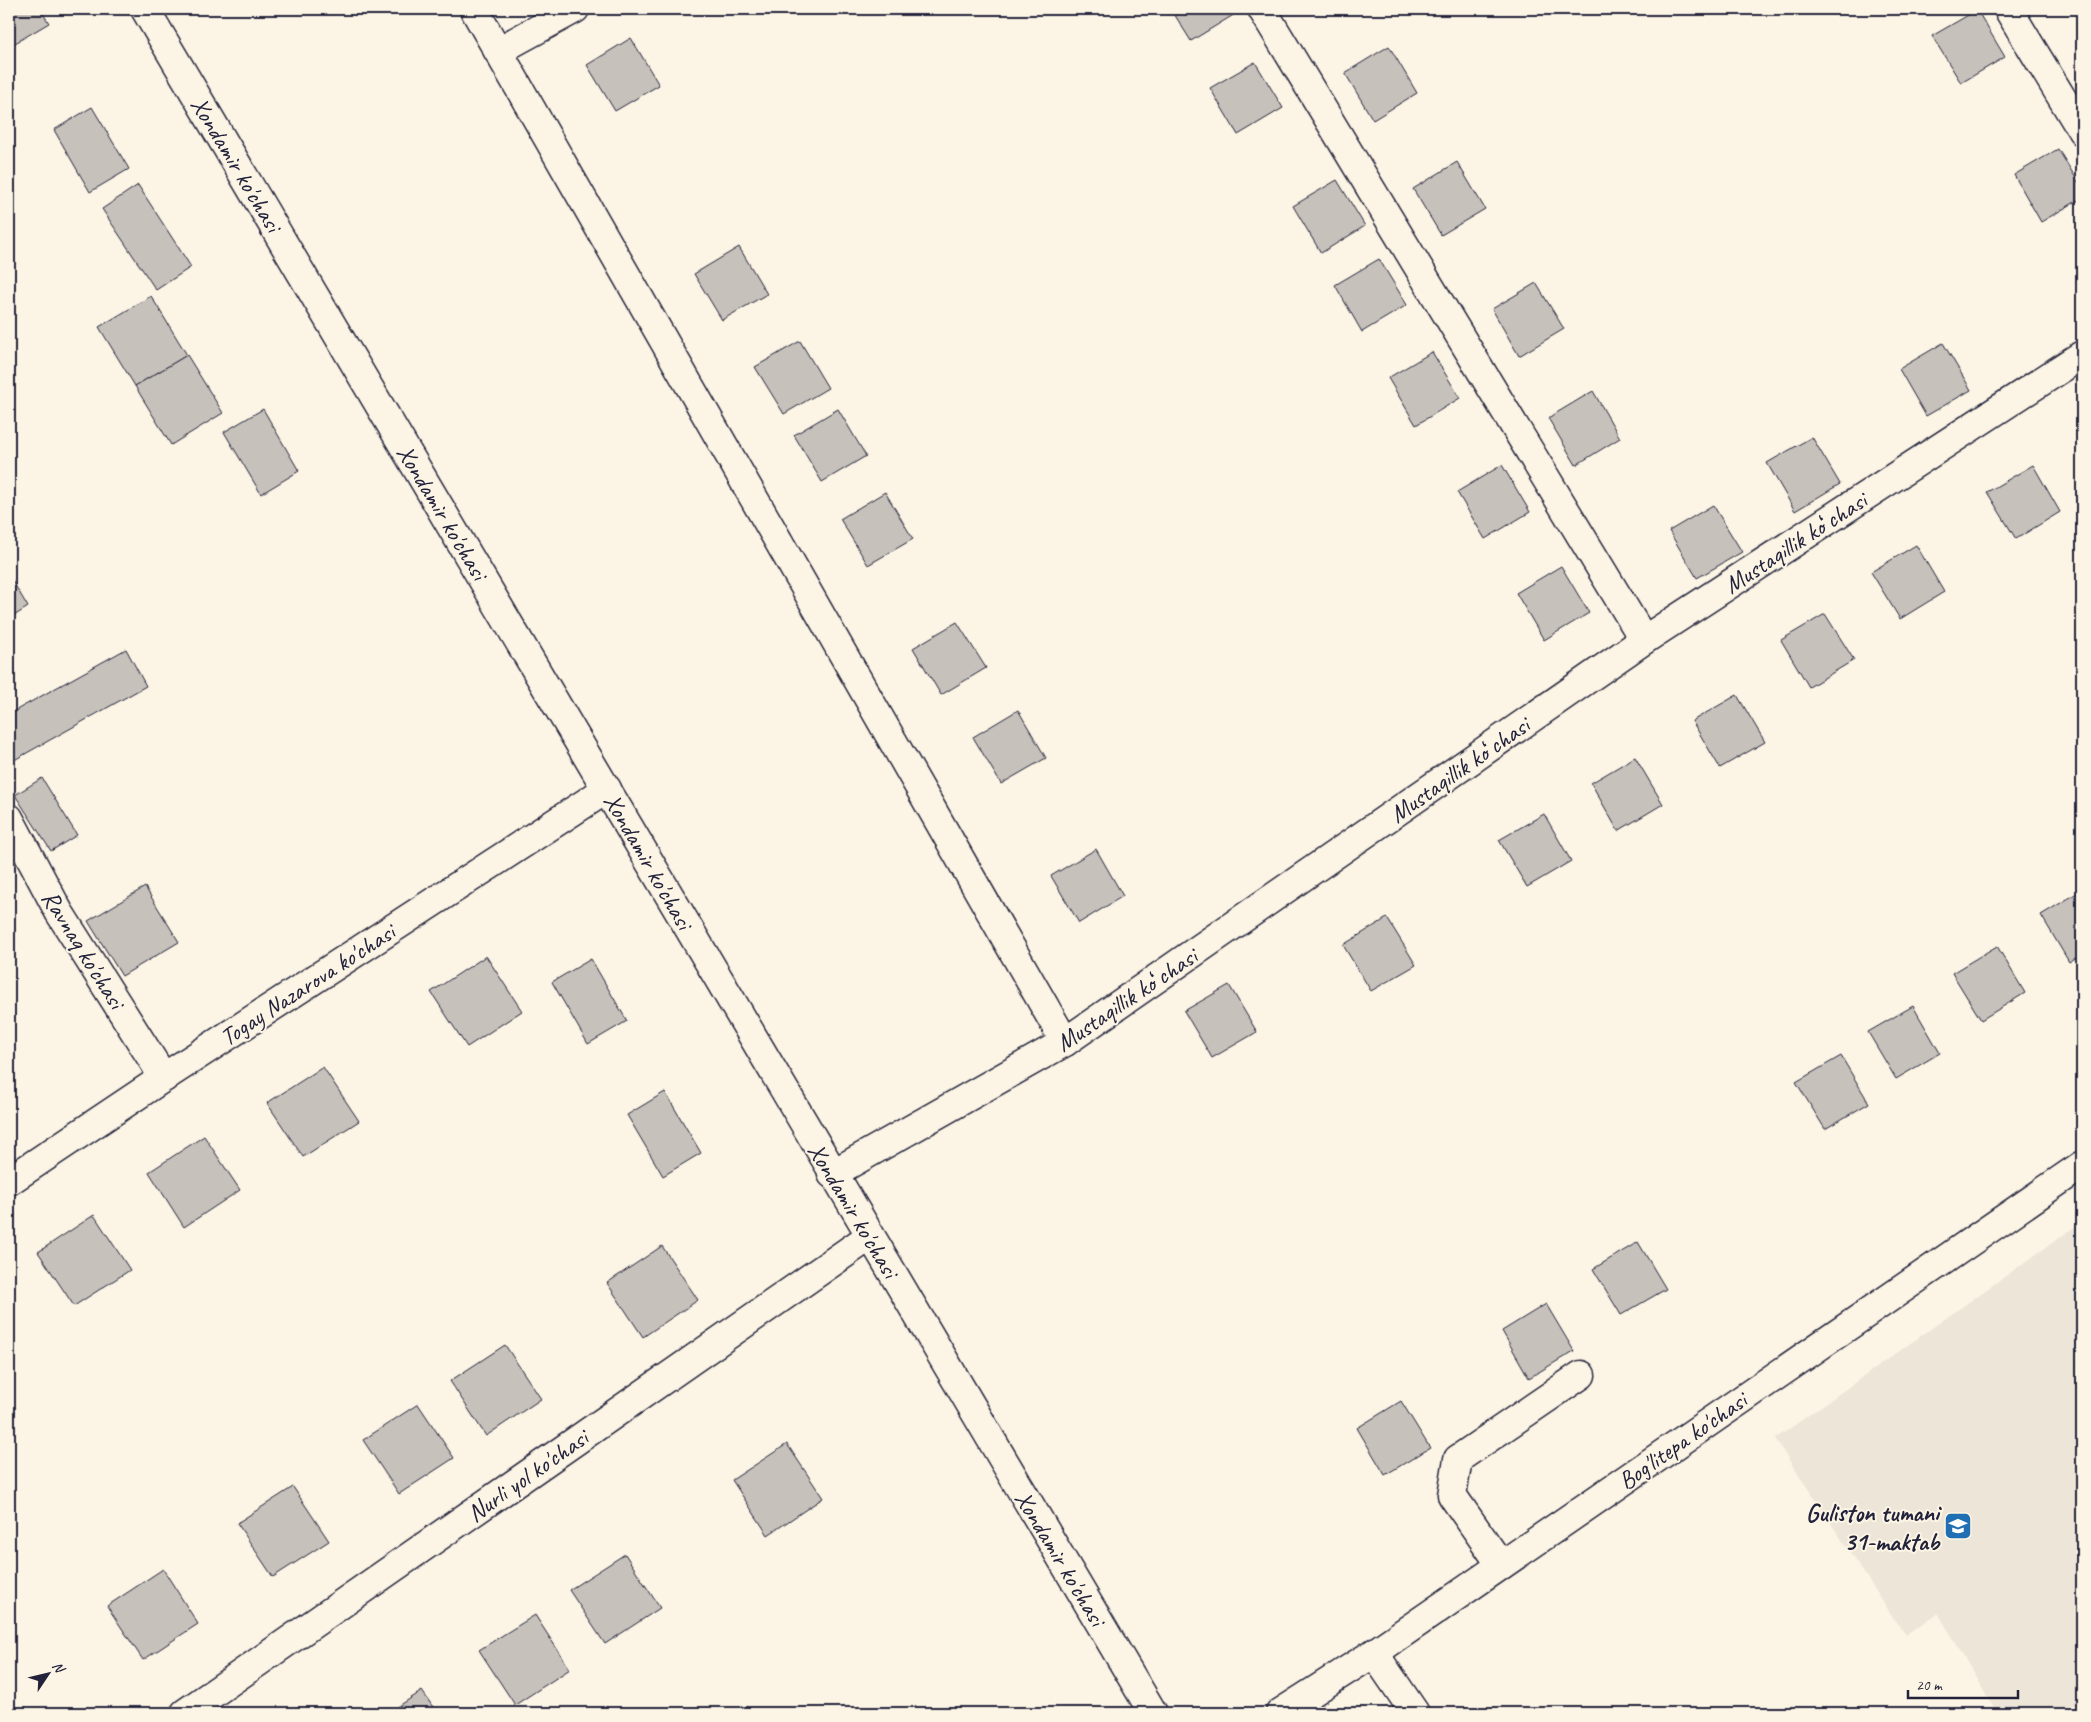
<svg xmlns="http://www.w3.org/2000/svg" width="2091" height="1722" font-family="Caveat,sans-serif">
<style>
.built{fill:#ece5d8}
.building{fill:#c6c1bb;stroke:#22223b}
.lines{fill:none;stroke-linecap:round;stroke-linejoin:round}
.minor-casing{stroke:#22223b;stroke-width:31}
.major-casing{stroke:#22223b;stroke-width:31}
.minor{stroke:#fcf5e5;stroke-width:28}
.major{stroke:#fcf5e5;stroke-width:28}
.labels{text-anchor:middle;stroke-width:4;stroke-linejoin:round;paint-order:stroke}
.street-label{font-size:25px;fill:#22223b;stroke:#fcf5e5}
.poi-label{font-size:25px;font-weight:bold;fill:#22223b;stroke:#fcf5e5;text-anchor:end}
</style>
<rect width="100%" height="100%" fill="#fcf5e5"/>
<filter id="ink" filterUnits="userSpaceOnUse"><feTurbulence type="fractalNoise" baseFrequency=".02" numOctaves="2"/><feDisplacementMap in="SourceGraphic" scale="10" xChannelSelector="R" yChannelSelector="G"/><feConvolveMatrix kernelMatrix="1 2 1 2 8 2 1 2 1" color-interpolation-filters="sRGB"/></filter>
<g filter="url(#ink)">
<!-- built -->
<path class="built" d="M 2082,1222 L 2082,1713 L 1998,1713 L 1938,1613 L 1905,1635 L 1775,1439 Z"/>
<!-- building -->
<g class="building">
<path d="M 9,9 L 40,9 L 49,23 L 10,46 L 9,44 Z"/>
<path d="M 1171,9 L 1232,9 L 1235,14 L 1191,41 Z"/>
<path d="M 1977,10 L 2005,57 L 1961,83 L 1932,36 Z"/>
<path d="M 631,38 L 659,85 L 615,111 L 587,65 Z"/>
<path d="M 1389,46 L 1417,93 L 1373,120 L 1345,73 Z"/>
<path d="M 1255,62 L 1283,108 L 1238,135 L 1210,88 Z"/>
<path d="M 92,107 L 129,169 L 90,192 L 54,130 Z"/>
<path d="M 2058,149 L 2082,188 L 2082,198 L 2041,222 L 2014,175 Z"/>
<path d="M 1457,162 L 1485,209 L 1441,235 L 1413,189 Z"/>
<path d="M 1337,180 L 1365,226 L 1321,253 L 1293,206 Z"/>
<path d="M 138,185 L 191,267 L 156,290 L 102,209 Z"/>
<path d="M 739,247 L 767,294 L 722,320 L 694,274 Z"/>
<path d="M 1379,259 L 1407,305 L 1362,332 L 1335,285 Z"/>
<path d="M 1536,283 L 1564,329 L 1519,356 L 1492,309 Z"/>
<path d="M 151,296 L 187,355 L 135,386 L 99,327 Z"/>
<path d="M 800,341 L 828,388 L 784,414 L 755,367 Z"/>
<path d="M 1943,343 L 1971,390 L 1926,416 L 1899,369 Z"/>
<path d="M 1432,352 L 1460,398 L 1416,425 L 1388,378 Z"/>
<path d="M 187,355 L 223,413 L 171,445 L 135,386 Z"/>
<path d="M 1593,391 L 1620,438 L 1576,465 L 1548,418 Z"/>
<path d="M 263,409 L 299,471 L 261,494 L 224,432 Z"/>
<path d="M 838,409 L 866,456 L 822,482 L 794,435 Z"/>
<path d="M 1812,437 L 1840,484 L 1795,511 L 1767,463 Z"/>
<path d="M 1502,465 L 1530,512 L 1485,539 L 1457,492 Z"/>
<path d="M 2033,465 L 2060,512 L 2016,539 L 1987,492 Z"/>
<path d="M 885,492 L 913,539 L 868,565 L 840,519 Z"/>
<path d="M 1713,505 L 1742,552 L 1697,578 L 1669,531 Z"/>
<path d="M 1916,545 L 1944,592 L 1900,619 L 1871,572 Z"/>
<path d="M 1561,566 L 1589,613 L 1544,640 L 1516,593 Z"/>
<path d="M 9,575 L 28,607 L 9,619 Z"/>
<path d="M 1825,614 L 1854,660 L 1809,687 L 1781,640 Z"/>
<path d="M 957,622 L 986,668 L 941,695 L 913,648 Z"/>
<path d="M 126,649 L 146,686 L 9,763 L 9,714 Z"/>
<path d="M 1737,695 L 1765,742 L 1720,768 L 1692,721 Z"/>
<path d="M 1018,710 L 1046,758 L 1001,784 L 973,737 Z"/>
<path d="M 1635,757 L 1663,804 L 1618,831 L 1591,783 Z"/>
<path d="M 42,778 L 77,835 L 51,851 L 15,795 Z"/>
<path d="M 1544,814 L 1571,861 L 1527,887 L 1499,840 Z"/>
<path d="M 1096,849 L 1123,896 L 1079,923 L 1051,876 Z"/>
<path d="M 145,887 L 179,942 L 122,976 L 88,921 Z"/>
<path d="M 2082,890 L 2082,954 L 2069,962 L 2041,915 Z"/>
<path d="M 1387,918 L 1416,965 L 1371,991 L 1343,945 Z"/>
<path d="M 1997,946 L 2025,993 L 1981,1020 L 1952,973 Z"/>
<path d="M 486,956 L 522,1011 L 467,1047 L 431,992 Z"/>
<path d="M 591,959 L 627,1021 L 588,1044 L 552,982 Z"/>
<path d="M 1229,985 L 1257,1032 L 1212,1058 L 1184,1011 Z"/>
<path d="M 1913,1006 L 1940,1053 L 1896,1079 L 1868,1032 Z"/>
<path d="M 1841,1056 L 1869,1103 L 1825,1129 L 1796,1082 Z"/>
<path d="M 323,1067 L 359,1121 L 303,1157 L 267,1103 Z"/>
<path d="M 665,1092 L 701,1153 L 663,1176 L 627,1115 Z"/>
<path d="M 204,1136 L 240,1190 L 184,1227 L 149,1172 Z"/>
<path d="M 94,1215 L 130,1270 L 74,1306 L 38,1252 Z"/>
<path d="M 1638,1242 L 1666,1289 L 1621,1315 L 1593,1269 Z"/>
<path d="M 662,1246 L 698,1300 L 643,1337 L 607,1283 Z"/>
<path d="M 1546,1304 L 1574,1351 L 1529,1378 L 1502,1331 Z"/>
<path d="M 505,1345 L 541,1399 L 486,1436 L 450,1381 Z"/>
<path d="M 1401,1401 L 1430,1448 L 1385,1475 L 1357,1428 Z"/>
<path d="M 418,1404 L 454,1458 L 399,1494 L 363,1440 Z"/>
<path d="M 787,1444 L 823,1498 L 768,1535 L 732,1480 Z"/>
<path d="M 293,1487 L 329,1541 L 273,1577 L 237,1523 Z"/>
<path d="M 625,1554 L 660,1608 L 605,1644 L 569,1590 Z"/>
<path d="M 163,1569 L 198,1624 L 143,1660 L 107,1606 Z"/>
<path d="M 535,1615 L 570,1669 L 515,1705 L 479,1650 Z"/>
<path d="M 422,1691 L 437,1713 L 388,1713 Z"/>
</g>
<g class="lines">
<!-- minor casing -->
<g class="minor-casing">
<g id="minor">
<path d="M 474,9 L 1065,1042"/>
<path d="M 1262,9 L 1644,640"/>
<path d="M 2008,9 L 2082,131"/>
<path d="M 498,51 L 575,9"/>
<path d="M 9,818 L 59,912 L 164,1078"/>
<path d="M 832,1174 L 1065,1042 L 1644,640 L 2082,355"/>
<path d="M 9,1181 L 172,1072 L 607,789"/>
<path d="M 1501,1565 L 1452,1495 L 1458,1459 L 1581,1375"/>
<path d="M 1374,1653 L 1415,1713"/>
<path d="M 185,1713 L 870,1236"/>
<path d="M 1280,1713 L 1374,1653 L 2082,1165"/>
</g>
</g>
<!-- major casing -->
<g class="major-casing">
<path id="major" d="M 145,9 L 1153,1713"/>
</g>
<!-- minor -->
<use href="#minor" class="minor"/>
<!-- major -->
<use href="#major" class="major"/>
</g>
</g>
<!-- icons -->
<defs>
<g id="school-square" transform="scale(1.4375)"><rect x="-9" y="-9" width="18" height="18" rx="4" fill="#1f6fb2" stroke="#fcf5e5"/><path d="M0-5L7-2L0 1L-7-2ZM-4 1L0 2.5L4 1V4Q0 6-4 4Z" fill="#fff"/></g>
</defs>
<g fill-rule="evenodd">
<use href="#school-square" x="1958" y="1526"/>
</g>
<g class="labels">
<!-- street labels -->
<g class="street-label">
<text transform="translate(237 164) rotate(59)" y="9">Xondamir ko'chasi</text>
<text transform="translate(443 512) rotate(59)" y="9">Xondamir ko'chasi</text>
<text transform="translate(1795 542) rotate(-33)" y="9">Mustaqillik koʻchasi</text>
<text transform="translate(1459 769) rotate(-35)" y="9">Mustaqillik koʻchasi</text>
<text transform="translate(649 861) rotate(60)" y="9">Xondamir ko'chasi</text>
<text transform="translate(84 949) rotate(58)" y="9">Ravnaq ko'chasi</text>
<text transform="translate(307 984) rotate(-33)" y="9">Togay Nazarova ko'chasi</text>
<text transform="translate(1126 999) rotate(-34)" y="9">Mustaqillik koʻchasi</text>
<text transform="translate(854 1210) rotate(59)" y="9">Xondamir ko'chasi</text>
<text transform="translate(1682 1440) rotate(-35)" y="9">Bog'litepa ko'chasi</text>
<text transform="translate(527 1475) rotate(-35)" y="9">Nurli yol ko'chasi</text>
<text transform="translate(1061 1558) rotate(59)" y="9">Xondamir ko'chasi</text>
</g>
<!-- poi labels -->
<g class="poi-label">
<text x="1939" y="1521">Guliston tumani<tspan x="1939" dy="29">31-maktab</tspan></text>
</g>
</g>
<!-- margin -->
<rect width="2091" height="1722" fill="none" stroke="#fcf5e5" stroke-width="30"/>
<rect x="15" y="15" width="2061" height="1692" fill="none" stroke="#22223b" stroke-width="2" filter="url(#ink)"/>
<!-- north arrow -->
<g transform="translate(48 1674) rotate(55)" stroke="#fcf5e5" stroke-width="4" paint-order="stroke">
<path d="M0-4L9 19L0 12L-9 19Z" fill="#22223b"/>
<text y="-8" font-size="14" font-weight="bold" text-anchor="middle" fill="#22223b">N</text>
</g>
<!-- scale -->
<path d="M1908 1690v8h110v-8" fill="none" stroke="#22223b" stroke-width="2.5"/>
<text x="1916" y="1690" font-size="15" fill="#22223b" stroke="#fcf5e5" stroke-width="4" paint-order="stroke">20 m</text>
</svg>
